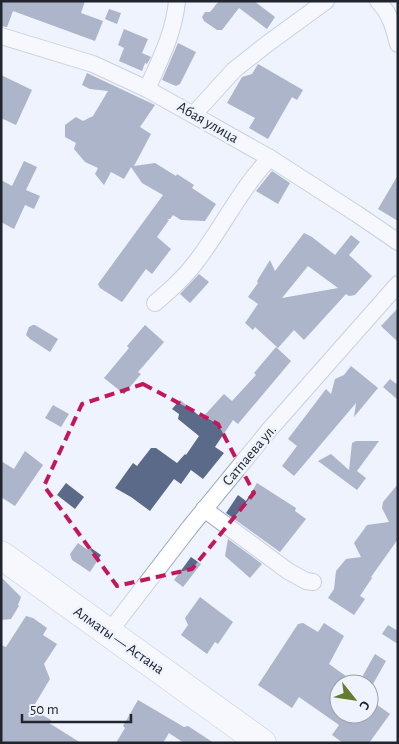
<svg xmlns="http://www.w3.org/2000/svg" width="399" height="744" font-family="'Alegreya Sans',sans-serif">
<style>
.building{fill:#5b6a89;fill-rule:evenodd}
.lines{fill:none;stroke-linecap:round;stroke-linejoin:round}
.street-casing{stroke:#9ba7be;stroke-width:18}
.highway-casing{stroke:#9ba7be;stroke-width:29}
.street{stroke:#fff;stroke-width:16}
.highway{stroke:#fff;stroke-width:28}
.marked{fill:none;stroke:#c2185b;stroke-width:4;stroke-dasharray:10 6;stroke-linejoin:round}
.labels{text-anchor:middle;stroke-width:5;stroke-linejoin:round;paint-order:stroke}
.street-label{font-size:15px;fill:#20252e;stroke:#eef3fd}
</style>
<rect width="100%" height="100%" fill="#eef3fd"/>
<!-- building -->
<g class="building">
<path d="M 1,1 L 85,1 L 81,13 L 103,21 L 95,41 L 13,11 L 7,27 L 1,26 Z"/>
<path d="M 219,1 L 254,1 L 275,17 L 267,29 L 239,8 L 222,30 L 217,30 L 204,21 L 202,17 L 205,12 L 210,12 Z"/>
<path d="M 109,9 L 121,13 L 117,24 L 105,19 Z"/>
<path d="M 124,29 L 148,39 L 142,53 L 151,57 L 147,64 L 145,63 L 142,71 L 119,61 L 124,48 L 118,45 Z"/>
<path d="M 178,43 L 196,52 L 180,84 L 176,86 L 162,80 Z"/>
<path d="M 258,64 L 303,90 L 297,100 L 292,97 L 268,139 L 249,128 L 255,118 L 227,103 L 242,77 L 252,74 Z"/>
<path d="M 87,73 L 155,105 L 140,127 L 151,134 L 134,166 L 155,163 L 176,176 L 177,174 L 194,185 L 192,188 L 216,204 L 205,221 L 181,220 L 173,215 L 170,219 L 167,219 L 169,220 L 157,237 L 171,249 L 152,274 L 146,269 L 122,302 L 100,288 L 98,284 L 163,195 L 142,183 L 131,167 L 124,179 L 111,172 L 104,185 L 95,174 L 98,168 L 85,162 L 74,149 L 76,143 L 65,137 L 65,125 L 76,117 L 83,121 L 93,116 L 108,91 L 90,89 L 82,85 Z"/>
<path d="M 1,75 L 32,90 L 16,125 L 1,118 Z"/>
<path d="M 24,161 L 37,167 L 26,190 L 40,196 L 34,209 L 25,205 L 14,229 L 1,222 L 1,180 L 12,186 Z"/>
<path d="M 272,171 L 290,183 L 278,204 L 256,191 Z"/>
<path d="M 398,175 L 398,221 L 378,209 Z"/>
<path d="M 304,233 L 312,237 L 335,255 L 351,235 L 360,242 L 349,255 L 372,276 L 355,295 L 349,296 L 346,294 L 304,340 L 294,330 L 278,348 L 255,327 L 253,330 L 245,323 L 258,304 L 248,297 L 258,283 L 257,281 L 270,260 L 275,271 ZM 308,266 L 338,288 L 282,298 Z"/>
<path d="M 199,274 L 209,282 L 190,303 L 180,294 Z"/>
<path d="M 398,308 L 398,342 L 381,326 Z"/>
<path d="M 33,325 L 35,325 L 58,339 L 50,352 L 30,339 L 26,335 L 29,327 Z"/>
<path d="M 145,325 L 164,342 L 138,372 L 141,374 L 124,394 L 104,378 L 129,348 L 127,346 Z"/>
<path d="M 276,347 L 291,361 L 238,424 L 233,420 L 215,447 L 224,453 L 203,479 L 191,470 L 181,484 L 174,479 L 150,511 L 131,497 L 115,488 L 133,463 L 137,466 L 151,448 L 156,448 L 177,463 L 185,454 L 186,455 L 199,436 L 178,419 L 179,414 L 172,409 L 180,400 L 202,418 L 224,394 L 232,401 L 256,375 L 254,373 Z"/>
<path d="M 351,366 L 378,388 L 354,417 L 356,403 L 294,476 L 282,466 L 297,446 L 288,439 L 326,389 L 331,394 L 335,379 L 344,375 Z"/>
<path d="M 390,379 L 398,385 L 398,400 L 383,387 Z"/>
<path d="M 53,405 L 69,414 L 61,427 L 45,418 Z"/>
<path d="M 356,441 L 379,441 L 357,471 L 366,478 L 357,490 L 318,461 L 331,454 L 349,470 L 352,443 Z"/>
<path d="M 25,451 L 43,465 L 15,506 L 1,497 L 1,461 L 14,469 Z"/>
<path d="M 66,483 L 84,497 L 75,509 L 57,495 Z"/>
<path d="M 257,483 L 296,508 L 295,511 L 306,519 L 280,552 L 226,513 L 238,495 L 246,501 Z"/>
<path d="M 398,484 L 398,539 L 371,577 L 372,578 L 360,596 L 365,599 L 354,615 L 328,598 L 334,589 L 336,571 L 346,559 L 361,557 L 354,543 L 367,525 L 389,522 L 382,508 L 383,502 Z"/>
<path d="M 228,539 L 262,564 L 250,578 L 225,556 Z"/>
<path d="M 78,543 L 88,550 L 91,548 L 101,555 L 90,572 L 72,560 L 70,554 Z"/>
<path d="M 191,557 L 201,564 L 183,587 L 174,580 Z"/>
<path d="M 1,577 L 21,597 L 18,605 L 19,606 L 11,619 L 1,620 Z"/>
<path d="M 200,597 L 233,622 L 218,644 L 215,642 L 207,654 L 181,635 L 188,625 L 185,618 Z"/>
<path d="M 26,616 L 33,618 L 47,628 L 43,635 L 57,644 L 44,664 L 50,679 L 32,709 L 51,720 L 49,723 L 81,743 L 1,743 L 1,645 L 6,647 Z"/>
<path d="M 303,623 L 318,632 L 324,623 L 344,636 L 329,664 L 357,684 L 339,684 L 339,714 L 369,714 L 369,699 L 390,714 L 369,743 L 343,743 L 332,735 L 339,725 L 299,697 L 292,708 L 258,685 L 298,624 Z"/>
<path d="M 388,625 L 398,631 L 398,644 L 382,634 Z"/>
<path d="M 375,654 L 386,661 L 373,684 L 358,684 Z"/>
<path d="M 138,700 L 184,727 L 188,726 L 214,743 L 184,743 L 169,733 L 163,743 L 116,743 L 125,728 L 123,726 Z"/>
</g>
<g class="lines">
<!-- street casing -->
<g class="street-casing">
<g id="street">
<path d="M 378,1 C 390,13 394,28 398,44"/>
<path d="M 1,36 L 93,64 L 147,89 L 270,158 L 357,214 L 398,242"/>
<path d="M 147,89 C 160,60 174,33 177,1"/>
<path d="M 194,114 L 234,70 L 267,44 L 326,1"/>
<path d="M 155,303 C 170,290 184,278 196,262 C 222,228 241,188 270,158"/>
<path d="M 204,509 L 288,571 L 306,581 L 313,582"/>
<path d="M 109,632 L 190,527 L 270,429 L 398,284"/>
</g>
</g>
<!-- highway casing -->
<g class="highway-casing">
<path id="highway" d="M 1,555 L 262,743"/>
</g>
<!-- street -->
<use href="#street" class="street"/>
<!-- highway -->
<use href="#highway" class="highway"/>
</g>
<!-- marked area -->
<path d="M0 0H399V744H0ZM 143,384 L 218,424 L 254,493 L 192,569 L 117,586 L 44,486 L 82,404 Z" fill="#eef3fd" fill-opacity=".55" fill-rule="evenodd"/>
<path class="marked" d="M 143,384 L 218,424 L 254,493 L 192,569 L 117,586 L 44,486 L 82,404 Z"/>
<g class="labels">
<!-- street labels -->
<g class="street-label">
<text transform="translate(208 122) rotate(30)" y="5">Абая улица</text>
<text transform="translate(249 455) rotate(-50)" y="5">Сатпаева ул.</text>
<text transform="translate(119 640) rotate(35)" y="5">Алматы — Астана</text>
</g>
</g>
<!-- border -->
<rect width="399" height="744" fill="none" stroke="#20252e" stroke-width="5"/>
<!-- north arrow -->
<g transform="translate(354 699) rotate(120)"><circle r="24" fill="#eef3fd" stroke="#9ca1aa"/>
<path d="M0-4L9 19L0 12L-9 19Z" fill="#647c2e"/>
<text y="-8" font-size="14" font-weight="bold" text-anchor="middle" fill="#20252e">С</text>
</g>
<!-- scale -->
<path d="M22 714v8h109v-8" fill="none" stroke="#20252e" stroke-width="2.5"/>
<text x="30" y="714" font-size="15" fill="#20252e" stroke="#eef3fd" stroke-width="4" paint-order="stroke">50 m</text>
</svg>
